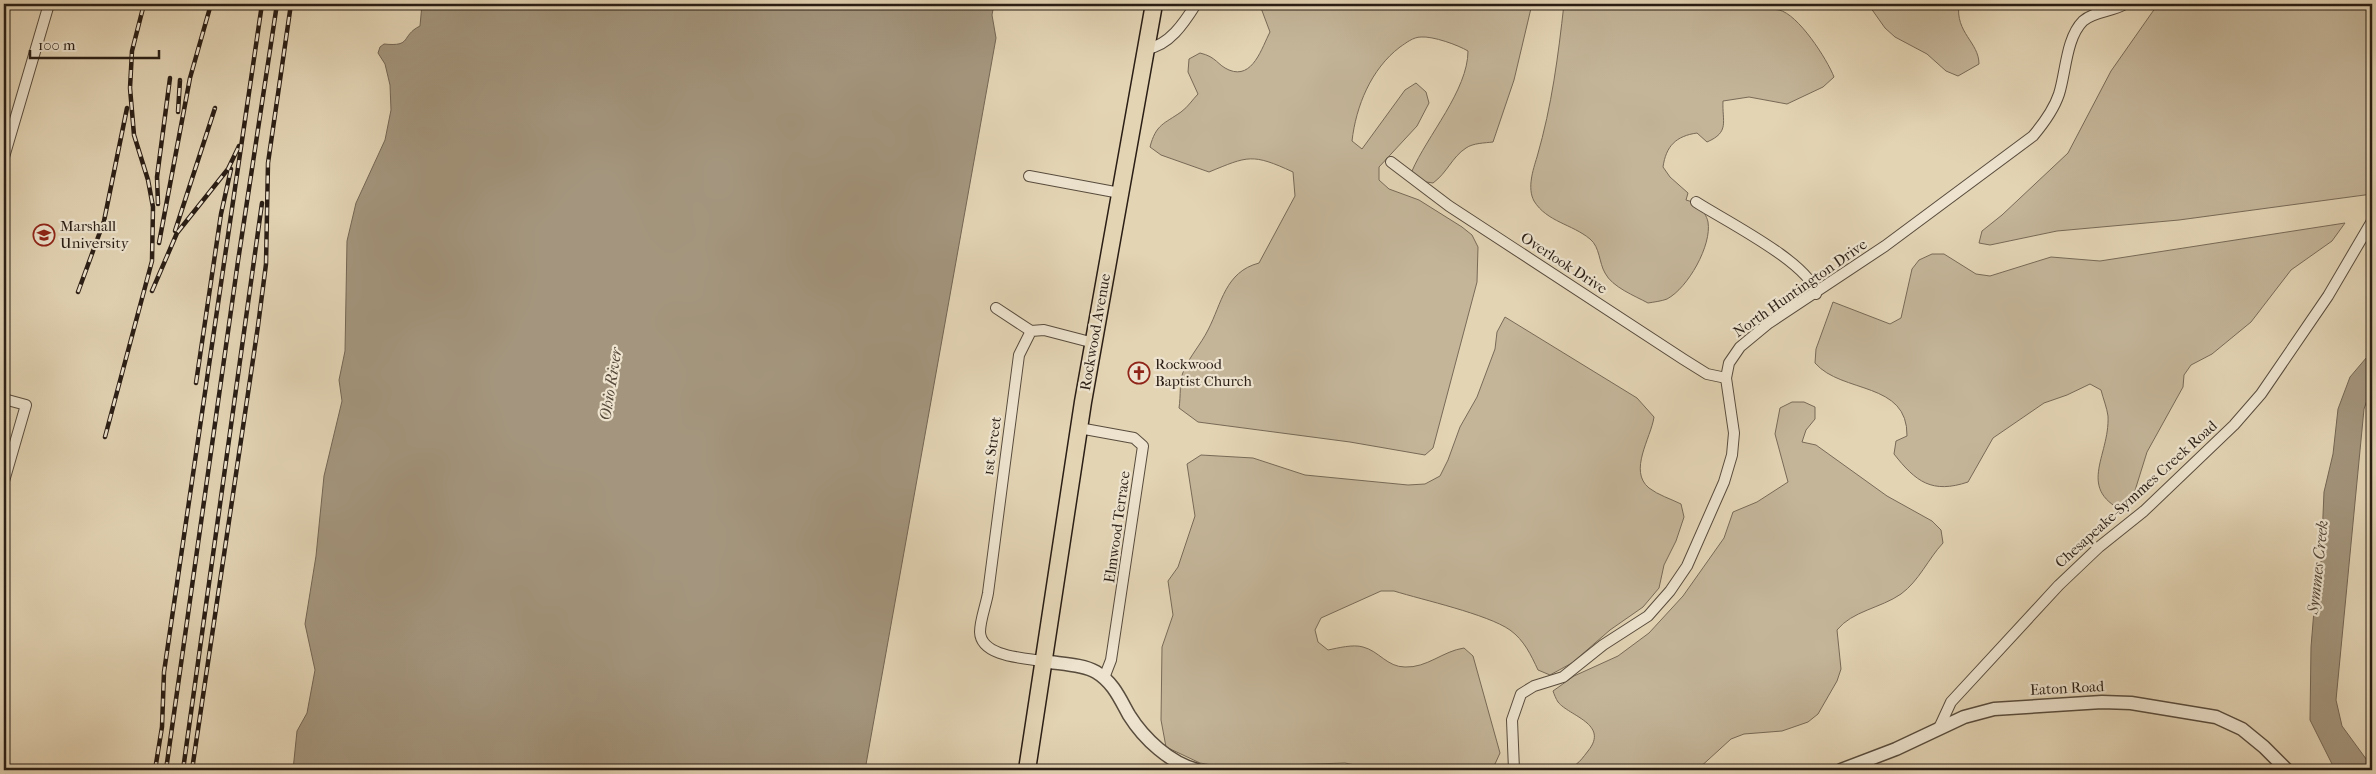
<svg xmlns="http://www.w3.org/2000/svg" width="2376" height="774" font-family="'IM FELL French Canon',serif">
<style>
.green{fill:#c4b599;stroke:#776a57}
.water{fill:#a4967e;stroke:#736654}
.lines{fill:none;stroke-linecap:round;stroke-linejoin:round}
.minor-casing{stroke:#584c3d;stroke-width:12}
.tertiary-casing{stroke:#584c3d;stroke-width:15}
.primary-casing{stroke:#2a1e15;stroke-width:19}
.minor{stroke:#ede3ce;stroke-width:10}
.tertiary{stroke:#ede3ce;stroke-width:12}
.primary{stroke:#e3d4b4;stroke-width:16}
.rail-casing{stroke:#2a1e15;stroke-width:4.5}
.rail{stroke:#ede3ce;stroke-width:2.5;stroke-dasharray:8;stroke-linecap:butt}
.labels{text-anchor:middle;stroke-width:4.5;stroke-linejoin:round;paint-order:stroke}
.poi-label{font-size:15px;fill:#2a1e15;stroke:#ede3ce;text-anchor:start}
.street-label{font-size:15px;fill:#2a1e15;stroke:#ede3ce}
.water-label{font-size:16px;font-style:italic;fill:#55483a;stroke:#ede3ce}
</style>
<rect width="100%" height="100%" fill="#e3d4b4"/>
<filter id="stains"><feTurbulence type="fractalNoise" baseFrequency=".004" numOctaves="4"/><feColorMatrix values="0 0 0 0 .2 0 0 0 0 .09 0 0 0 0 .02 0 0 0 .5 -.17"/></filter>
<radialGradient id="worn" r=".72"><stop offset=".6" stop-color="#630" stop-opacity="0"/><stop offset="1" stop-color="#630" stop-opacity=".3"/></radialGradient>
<!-- green -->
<g class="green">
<path d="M 1262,4 L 1532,4 L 1514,80 L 1493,142 C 1485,143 1473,143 1466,148 C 1452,157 1447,173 1433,183 L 1420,181 L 1412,171 C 1427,136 1468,90 1468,51 C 1458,45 1433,36 1421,37 C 1413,37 1406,43 1400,47 C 1371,69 1356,106 1352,141 L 1362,149 L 1405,90 L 1416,83 L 1426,92 L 1429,103 L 1417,126 L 1379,167 L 1379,180 L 1389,189 L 1419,200 L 1462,227 L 1472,235 L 1478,247 L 1477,282 L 1433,448 L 1425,455 L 1350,442 L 1198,422 L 1179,408 C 1181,396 1179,380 1184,370 C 1190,356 1201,344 1208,330 C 1222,303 1225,272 1259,263 L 1295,196 L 1293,172 C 1252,153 1248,156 1209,172 L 1161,155 L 1150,147 C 1156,124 1164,124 1181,112 C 1188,107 1193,99 1198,94 L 1188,72 L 1189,59 L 1200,53 C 1217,57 1217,65 1229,70 C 1253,80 1262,47 1270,32 L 1261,8 Z"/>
<path d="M 1564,4 L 1741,4 C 1754,8 1767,8 1779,10 C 1798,14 1827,59 1834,77 L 1823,87 L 1787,104 L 1749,97 L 1723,101 C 1722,122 1730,132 1707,142 L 1697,133 C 1676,136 1666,146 1663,167 L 1670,177 L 1688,193 L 1686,200 L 1699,204 C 1702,210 1707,216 1708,222 C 1712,245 1688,288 1667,299 C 1662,301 1654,302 1648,303 C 1635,296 1612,287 1605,273 C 1599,263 1600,247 1590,239 C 1572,224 1547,222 1534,201 C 1527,188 1533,170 1537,157 C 1552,105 1558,57 1564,4 Z"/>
<path d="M 1868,4 L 1959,4 C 1955,33 1979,42 1979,64 L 1958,76 L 1946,71 L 1927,54 L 1895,37 L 1885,28 Z"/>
<path d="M 2158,4 L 2372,4 L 2372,194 L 2179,220 L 2057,231 L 1990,245 L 1979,243 L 1982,231 L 2002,215 L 2068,153 L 2111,71 Z"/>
<path d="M 2345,223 L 2332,241 L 2291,270 L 2251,322 L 2212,354 L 2191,365 L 2184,375 L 2183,387 L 2147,452 L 2128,513 C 2074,490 2110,457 2108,416 C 2107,408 2103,398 2101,390 L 2090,384 L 2067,395 L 2044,403 L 1993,438 L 1968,482 C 1932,494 1916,482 1894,454 L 1896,441 L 1907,436 C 1908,381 1842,394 1815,363 L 1816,349 L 1833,302 L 1890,324 L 1901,318 L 1912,269 L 1919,260 L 1932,254 L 1944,254 L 1976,274 L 1990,276 L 2051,257 L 2100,261 Z"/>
<path d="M 1505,317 L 1637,398 L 1654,417 C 1651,438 1628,471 1649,488 C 1658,495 1671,499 1681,504 L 1684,517 L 1676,541 L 1664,565 L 1659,588 L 1643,607 L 1610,630 L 1572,663 L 1550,675 L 1538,670 C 1531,655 1524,640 1510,630 C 1487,614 1423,600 1394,591 L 1381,591 L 1321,618 L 1315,630 L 1318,642 L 1328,650 C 1338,648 1353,644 1363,647 C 1379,651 1387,667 1405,667 C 1427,668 1443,651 1464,648 L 1473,656 L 1500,753 L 1495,764 L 1483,769 L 1380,770 L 1345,763 L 1224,767 L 1200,763 L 1166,747 L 1161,720 L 1162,647 L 1173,615 L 1168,581 L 1178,567 L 1195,516 L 1187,464 L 1201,455 L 1253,458 L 1305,475 L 1408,485 L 1425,484 L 1440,476 L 1448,460 L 1460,427 L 1477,397 L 1495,349 L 1497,332 Z"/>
<path d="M 1792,402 L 1804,402 L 1815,407 L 1815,419 L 1806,430 L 1802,442 L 1816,445 L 1887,496 L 1932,521 L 1941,530 L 1943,543 C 1928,559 1919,581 1901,594 C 1881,608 1852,611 1837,630 L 1841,669 L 1837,681 L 1818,714 L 1808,722 L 1782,731 L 1744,734 L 1731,739 L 1697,770 L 1560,770 C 1577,766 1578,764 1588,751 C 1610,724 1569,716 1558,702 C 1556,699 1554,694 1553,691 L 1574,676 L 1618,656 L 1649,633 L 1683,596 L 1724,538 L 1733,512 L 1757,502 L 1788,482 L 1775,434 L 1780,408 Z"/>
</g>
<!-- water -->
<g class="water">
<path d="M 422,4 L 994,4 L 992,15 L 996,38 L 865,770 L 293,770 L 297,731 L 307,713 L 315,670 L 305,624 L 316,556 L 324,476 L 342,401 L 339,380 L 345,351 L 347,241 L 356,203 L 385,140 L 391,110 L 390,85 L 385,64 L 378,53 L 380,47 L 384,44 C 413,47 400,36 420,26 Z"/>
<path d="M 2372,351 L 2372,386 L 2364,409 L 2336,700 L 2342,726 L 2372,767 L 2372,770 L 2335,770 L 2310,720 L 2311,647 L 2315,598 L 2321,562 L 2324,492 L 2333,454 L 2338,409 L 2350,377 Z"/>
</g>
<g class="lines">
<!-- minor casing -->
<g class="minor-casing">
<g id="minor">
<path d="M 1146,49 C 1169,46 1184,23 1196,4"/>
<path d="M 4,157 L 49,4"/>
<path d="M 1391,162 L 1449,206 L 1683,359 L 1707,374 L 1726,378"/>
<path d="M 1029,176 L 1120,193"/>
<path d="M 1696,202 C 1722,219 1812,264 1816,294"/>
<path d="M 996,308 L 1031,331"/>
<path d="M 4,399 L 26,405 L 4,481"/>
<path d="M 1079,428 L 1134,438 L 1143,446 L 1111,660 L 1104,678"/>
<path d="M 1043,661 C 1025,658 981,657 980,632 C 980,620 986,605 988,593 L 1019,355 L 1031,331 L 1044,330 L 1094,343"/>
<path d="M 1939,728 L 1951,702 L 2059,585 L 2099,547 L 2144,511 L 2234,425 L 2261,394 L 2328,296 L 2372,221"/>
<path d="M 1514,770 L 1512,720 L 1521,694 L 1534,686 L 1563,677 L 1603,645 L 1648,616 L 1670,591 L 1687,566 L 1724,482 L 1732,455 L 1734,433 L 1726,378 L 1729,363 L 1740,347 L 1769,323 L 1885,246 L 2033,136 C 2044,123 2054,109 2059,94 C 2066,72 2066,38 2083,21 C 2094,11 2112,12 2125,4"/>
</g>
</g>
<!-- tertiary casing -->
<g class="tertiary-casing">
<g id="tertiary">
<path d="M 1043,661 C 1060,664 1082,664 1096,672 C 1113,682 1120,699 1129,715 C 1144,739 1170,763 1197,770"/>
<path d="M 1841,770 L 1896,749 L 1964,717 L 1994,709 L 2102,702 L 2131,703 L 2216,717 L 2242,729 L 2264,747 L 2287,770"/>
</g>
</g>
<!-- primary casing -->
<g class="primary-casing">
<path id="primary" d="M 1027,770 L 1083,402 L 1154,4"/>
</g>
<!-- minor -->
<use href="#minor" class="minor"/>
<!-- tertiary -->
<use href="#tertiary" class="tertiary"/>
<!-- primary -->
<use href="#primary" class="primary"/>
<!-- rail casing -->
<g class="rail-casing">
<g id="rail">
<path d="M 178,112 L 180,80"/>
<path d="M 158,204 L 157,177 L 170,78"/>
<path d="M 175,231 L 215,108"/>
<path d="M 159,243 L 190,78 L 211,4"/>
<path d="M 152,291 L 177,233 L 228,169 L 239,146"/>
<path d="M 78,292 L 104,221 L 127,108"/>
<path d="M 196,383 L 221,214 L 231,169"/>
<path d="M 105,437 L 152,261 L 153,207 L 148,180 L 134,135 L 130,88 L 132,51 L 144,4"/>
<path d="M 155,770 L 162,727 L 164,672 L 262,4"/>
<path d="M 166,770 L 238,261 L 277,4"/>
<path d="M 183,770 L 262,203"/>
<path d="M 192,770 L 258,326 L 266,264 L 268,163 L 291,4"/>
</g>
</g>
<!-- rail -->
<use href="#rail" class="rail"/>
</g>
<!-- icons -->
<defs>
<g id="university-ring" transform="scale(1.125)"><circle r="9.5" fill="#ede3ce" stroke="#8f2418" stroke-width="1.5"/><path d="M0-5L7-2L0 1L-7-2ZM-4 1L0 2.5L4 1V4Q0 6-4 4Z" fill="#8f2418"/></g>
<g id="church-ring" transform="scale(1.125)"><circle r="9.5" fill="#ede3ce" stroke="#8f2418" stroke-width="1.5"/><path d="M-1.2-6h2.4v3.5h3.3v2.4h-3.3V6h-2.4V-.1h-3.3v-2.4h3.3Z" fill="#8f2418"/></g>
</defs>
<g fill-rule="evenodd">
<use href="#university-ring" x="44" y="235"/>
<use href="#church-ring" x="1139" y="373"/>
</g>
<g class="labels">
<!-- poi labels -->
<g class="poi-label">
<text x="60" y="231">Marshall<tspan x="60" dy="17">University</tspan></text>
<text x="1155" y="369">Rockwood<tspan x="1155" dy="17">Baptist Church</tspan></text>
</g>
<!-- street labels -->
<g class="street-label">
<text transform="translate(1564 263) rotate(33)" y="5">Overlook Drive</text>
<text transform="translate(1800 288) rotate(-35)" y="5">North Huntington Drive</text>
<text transform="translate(1095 332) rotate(-80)" y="5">Rockwood Avenue</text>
<text transform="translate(992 446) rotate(-82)" y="5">1st Street</text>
<text transform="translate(2136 494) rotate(-42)" y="5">Chesapeake-Symmes Creek Road</text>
<text transform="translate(1117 527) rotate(-82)" y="5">Elmwood Terrace</text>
<text transform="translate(2067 688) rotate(-3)" y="5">Eaton Road</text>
</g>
<!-- water labels -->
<g class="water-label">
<text transform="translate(610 384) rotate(-81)" y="6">Ohio River</text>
<text transform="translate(2317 567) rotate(-84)" y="6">Symmes Creek</text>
</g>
</g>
<!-- margin -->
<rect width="2376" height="774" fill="none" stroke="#e3d4b4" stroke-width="20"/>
<rect x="5" y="5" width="2366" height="764" fill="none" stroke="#2a1e15" stroke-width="2.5"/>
<rect x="10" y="10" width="2356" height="754" fill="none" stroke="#2a1e15"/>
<!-- scale -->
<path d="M30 50v8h129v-8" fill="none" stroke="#2a1e15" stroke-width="2.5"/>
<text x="38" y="50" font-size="15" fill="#2a1e15" stroke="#ede3ce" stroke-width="4" paint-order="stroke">100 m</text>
<rect width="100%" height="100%" filter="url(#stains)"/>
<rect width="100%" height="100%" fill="url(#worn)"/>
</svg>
